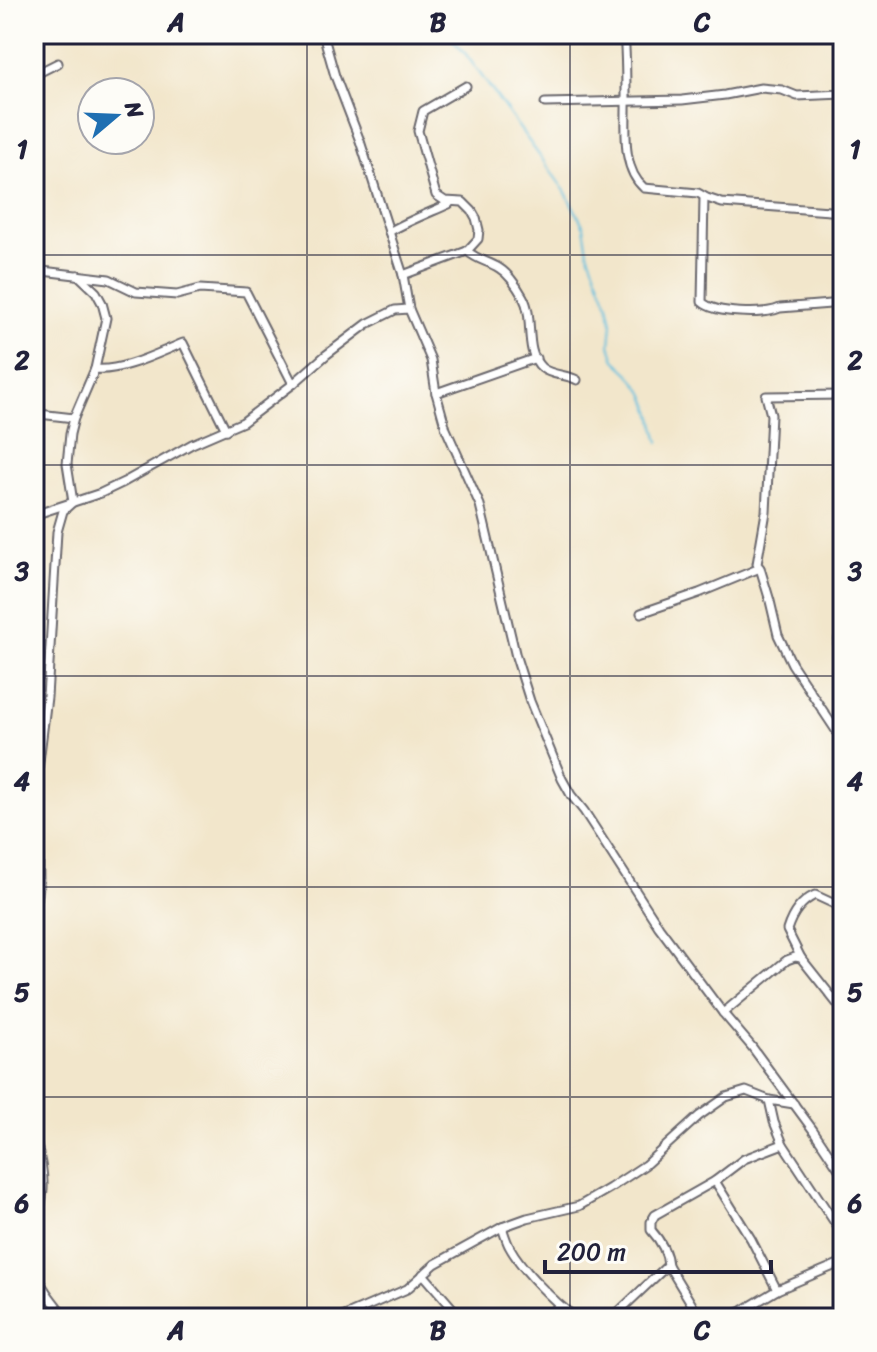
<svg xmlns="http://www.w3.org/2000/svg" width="877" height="1352" font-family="Sriracha,sans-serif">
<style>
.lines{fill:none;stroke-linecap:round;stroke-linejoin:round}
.stream{stroke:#61bfdf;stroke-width:2}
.street-casing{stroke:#6b676d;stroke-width:11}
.street{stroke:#fff;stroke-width:7}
.grid{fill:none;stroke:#22223b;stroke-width:2;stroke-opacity:0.55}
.neatline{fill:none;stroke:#22223b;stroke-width:3}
.grid-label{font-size:26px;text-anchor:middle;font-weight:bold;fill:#22223b}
</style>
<rect width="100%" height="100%" fill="#fdfcf7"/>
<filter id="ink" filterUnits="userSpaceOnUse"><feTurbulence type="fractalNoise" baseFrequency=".0125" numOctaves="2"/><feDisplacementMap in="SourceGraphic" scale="16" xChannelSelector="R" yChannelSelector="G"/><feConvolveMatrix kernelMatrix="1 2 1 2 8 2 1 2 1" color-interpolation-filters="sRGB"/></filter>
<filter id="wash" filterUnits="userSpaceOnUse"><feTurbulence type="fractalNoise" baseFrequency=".006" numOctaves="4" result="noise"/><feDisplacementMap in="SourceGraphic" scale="32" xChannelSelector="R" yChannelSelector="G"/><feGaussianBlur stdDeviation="1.8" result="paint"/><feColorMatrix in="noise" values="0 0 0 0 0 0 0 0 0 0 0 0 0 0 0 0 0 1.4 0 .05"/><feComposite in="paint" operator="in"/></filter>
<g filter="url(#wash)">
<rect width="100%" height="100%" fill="#f2e6cb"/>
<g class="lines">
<!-- stream -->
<path class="stream" d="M 442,34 L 451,38 L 465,53 L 565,191 L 584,227 L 588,252 L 608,304 L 612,323 L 610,345 L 615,360 L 628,372 L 644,393 L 651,410 L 659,442"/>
</g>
</g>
<g filter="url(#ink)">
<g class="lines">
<!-- street casing -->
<g class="street-casing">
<g id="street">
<path d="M 323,34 L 335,76 L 360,141 L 385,219 L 403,275 L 409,309 L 431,360 L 436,393 L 446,429 L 480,505 L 516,657 L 530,701 L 562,779 L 571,795 L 584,811 L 659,927 L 723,1013 L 752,1047 L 813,1130 L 843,1175"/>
<path d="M 624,34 C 626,55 626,76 626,97 C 627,126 620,167 644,188 L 698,193 L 707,198 L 722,203 L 843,212"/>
<path d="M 842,45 L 843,45"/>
<path d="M 34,77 L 40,72 L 58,63"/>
<path d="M 545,103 L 682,100 L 725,95 L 761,88 L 782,90 L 797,96 L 843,94"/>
<path d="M 704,197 L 702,302 C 715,314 764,315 780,308 L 843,303"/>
<path d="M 389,232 C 408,221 429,213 449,204"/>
<path d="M 467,251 C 479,261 488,261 499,268 C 509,274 518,288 523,297 C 535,318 523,351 542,368 C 552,376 566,374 577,380"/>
<path d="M 34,270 L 109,279 L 136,292 L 177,295 L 200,289 L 246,292 L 293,384"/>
<path d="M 403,275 L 467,251 L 478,239 L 479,230 L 476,218 L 472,211 L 463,202 L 445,201 L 436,195 L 418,131 L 423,111 L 466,86"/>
<path d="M 95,369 C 121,372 158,353 183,343 L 226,430"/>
<path d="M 436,393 L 536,358"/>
<path d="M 843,395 L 766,396 L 771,415 L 766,512 L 757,564 L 760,568 L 770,601 L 778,635 L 792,664 L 839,735 L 843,737"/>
<path d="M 34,412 L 39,414 L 74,418"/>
<path d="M 34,515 L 101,493 L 124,482 L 192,444 L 243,422 L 293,384 L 326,355 L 367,324 L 395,310 L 409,309"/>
<path d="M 641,613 L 699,593 L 760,568"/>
<path d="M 843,620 L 838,643 L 840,652 L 843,653"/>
<path d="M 34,905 L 37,900 L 39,887 L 38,770 L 47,697 L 57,532 L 63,511 L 73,502 L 67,464 L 70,434 L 74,418 L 95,369 L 106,318 L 102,303 L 96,292 L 78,275"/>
<path d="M 801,958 L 787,930 C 792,914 800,902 815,895 L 843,908"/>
<path d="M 723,1013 L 787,960 L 795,957 L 801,958 L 843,1011"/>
<path d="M 769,1100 L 774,1122 L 783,1144 L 843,1235"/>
<path d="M 34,1133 C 38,1151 44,1169 43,1189 C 41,1213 31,1240 35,1264 C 37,1285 54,1302 66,1318"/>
<path d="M 715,1181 L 751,1239 L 777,1290"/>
<path d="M 502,1227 C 504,1233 506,1240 509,1246 C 522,1270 554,1302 576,1318"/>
<path d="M 423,1274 L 461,1318"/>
<path d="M 340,1318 L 407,1289 L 435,1264 L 502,1227 L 527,1218 L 579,1206 L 610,1188 L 645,1165 L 699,1116 L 726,1097 L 746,1091 L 769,1100 L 794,1104"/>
<path d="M 548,1318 L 559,1305"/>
<path d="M 612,1318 L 668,1265"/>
<path d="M 700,1318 L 668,1265 C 667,1251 660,1240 651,1230 L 651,1222 L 655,1215 L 715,1181 L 744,1159 L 783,1144"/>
<path d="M 726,1318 L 742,1311 L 777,1290 L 843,1262"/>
</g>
</g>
<!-- street -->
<use href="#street" class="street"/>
</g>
</g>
<!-- grid -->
<path class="grid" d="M 307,34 L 307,1318M 570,34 L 570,1318M 34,255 L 843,255M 34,465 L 843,465M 34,676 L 843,676M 34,887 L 843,887M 34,1097 L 843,1097"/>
<!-- margin -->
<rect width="877" height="1352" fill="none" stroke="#fdfcf7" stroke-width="88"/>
<!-- north arrow -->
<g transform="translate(116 116) rotate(71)"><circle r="38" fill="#fdfcf7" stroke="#a5a5ac" stroke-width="2"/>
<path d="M0-6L14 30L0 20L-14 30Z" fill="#1f6fb2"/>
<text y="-12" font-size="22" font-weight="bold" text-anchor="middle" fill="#22223b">N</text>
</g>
<!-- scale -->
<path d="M545 1260v12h226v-12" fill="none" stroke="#22223b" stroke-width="4"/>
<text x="557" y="1260" font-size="24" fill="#22223b" stroke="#fdfcf7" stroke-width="6" paint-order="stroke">200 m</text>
<rect x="44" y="44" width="789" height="1264" class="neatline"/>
<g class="grid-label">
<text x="176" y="31">A</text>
<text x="438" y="31">B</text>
<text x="702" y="31">C</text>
<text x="22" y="158">1</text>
<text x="855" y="158">1</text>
<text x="22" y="369">2</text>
<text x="855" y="369">2</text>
<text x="22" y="580">3</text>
<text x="855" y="580">3</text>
<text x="22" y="790">4</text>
<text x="855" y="790">4</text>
<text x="22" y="1001">5</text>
<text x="855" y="1001">5</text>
<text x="22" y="1212">6</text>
<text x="855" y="1212">6</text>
<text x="176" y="1339">A</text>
<text x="438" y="1339">B</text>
<text x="702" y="1339">C</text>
</g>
</svg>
